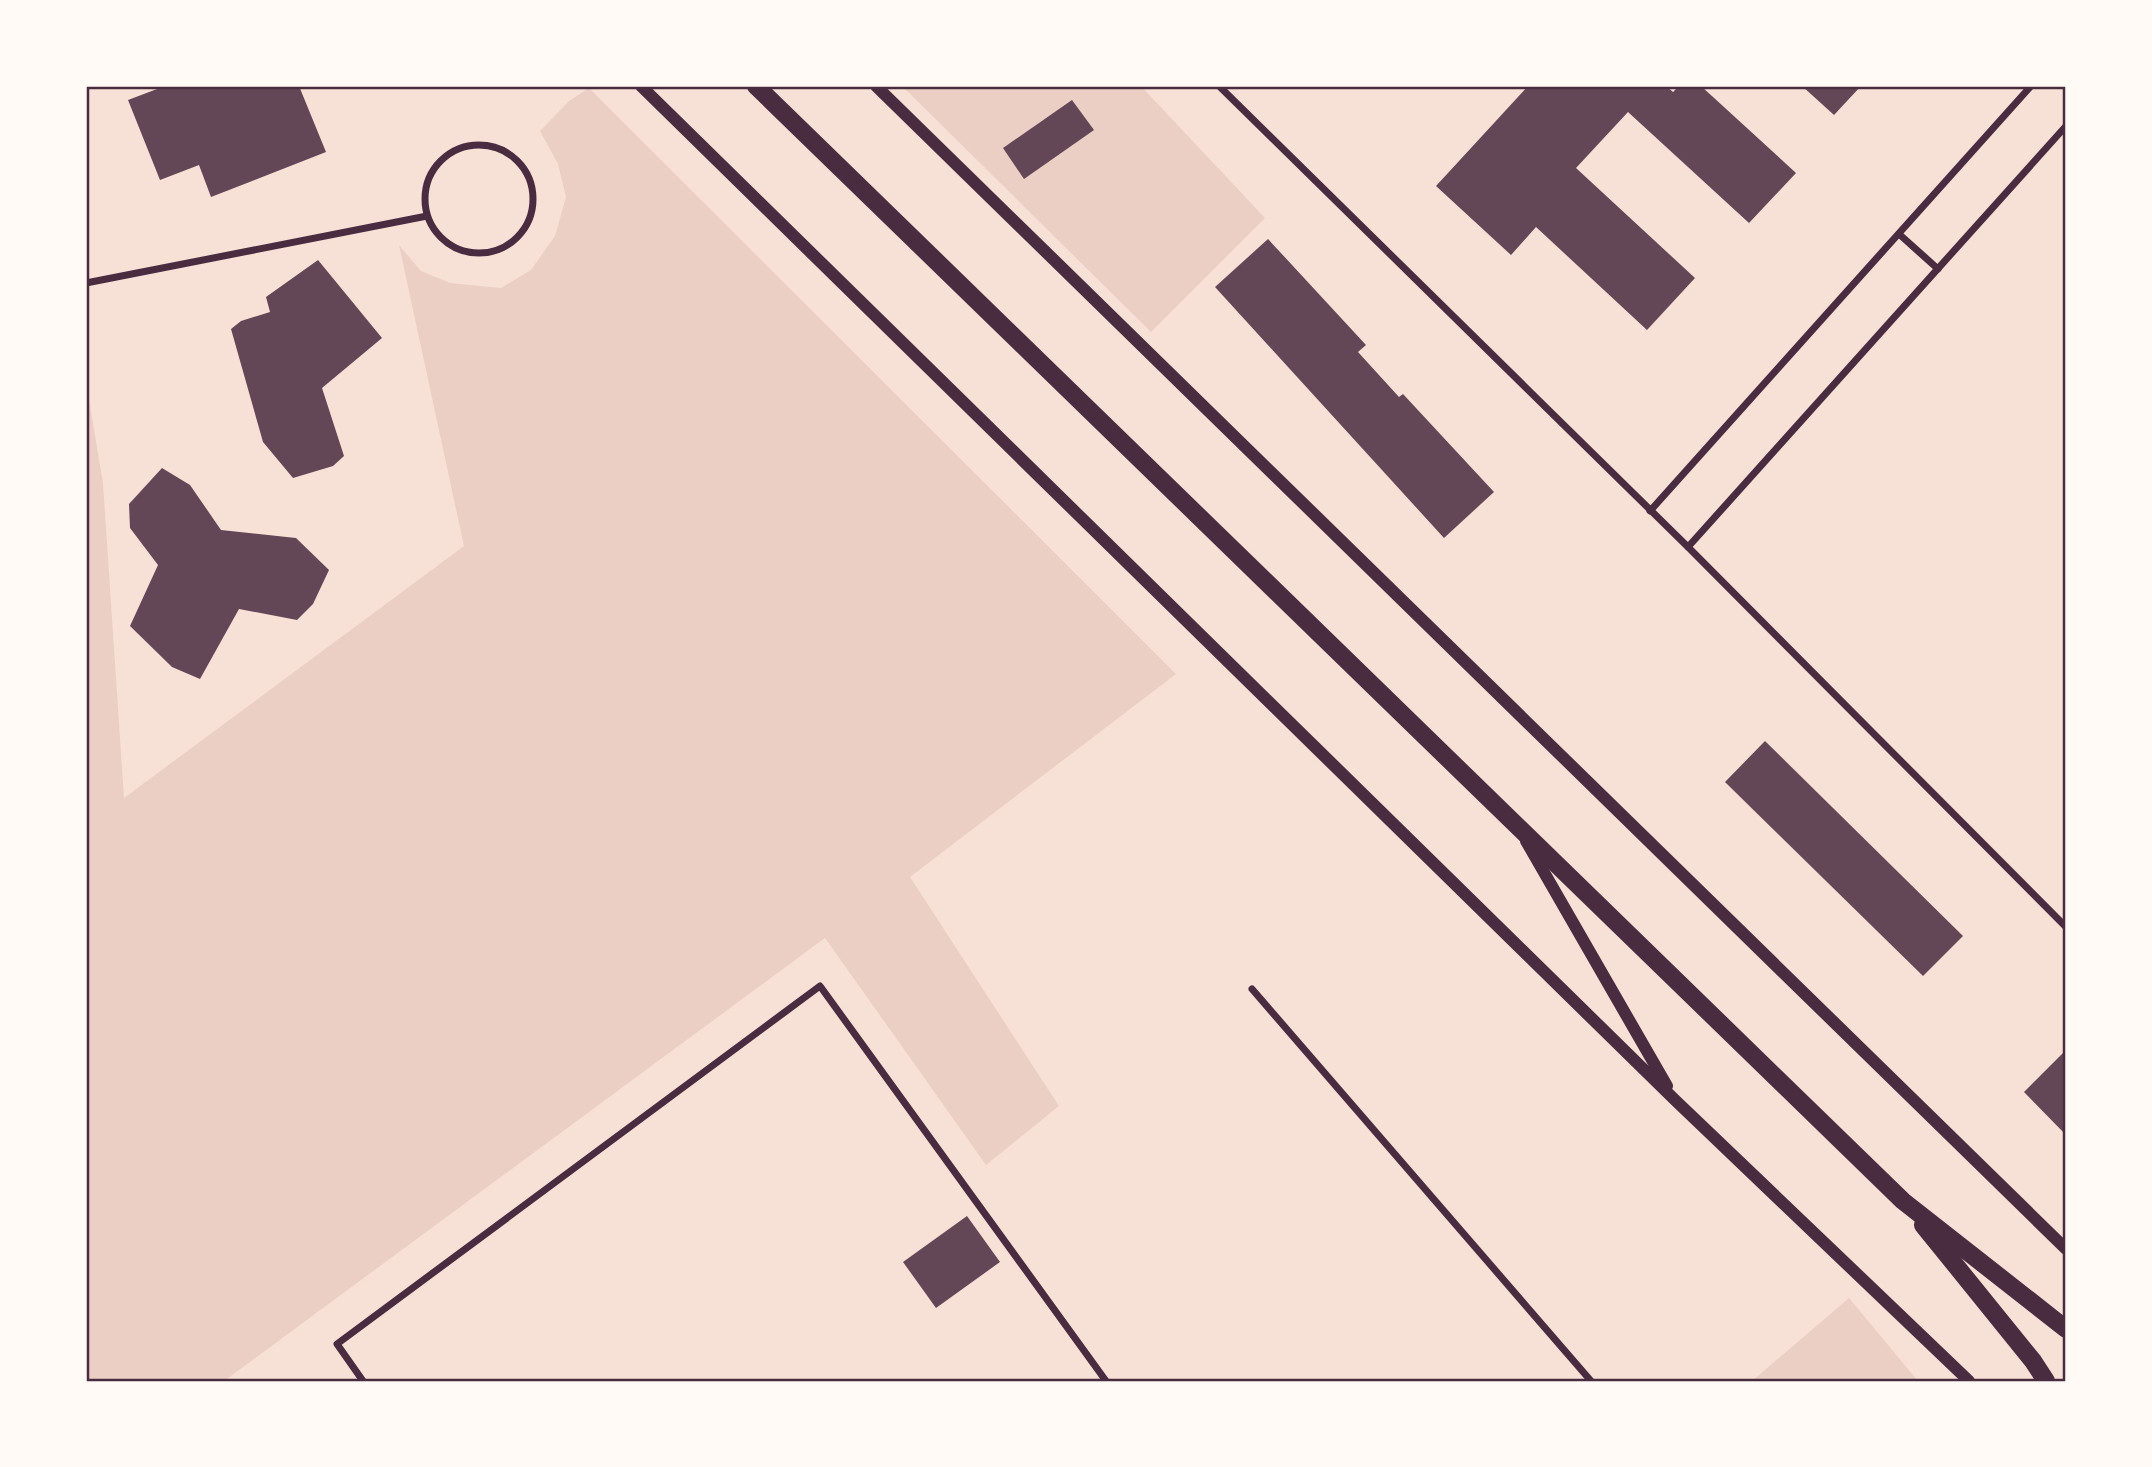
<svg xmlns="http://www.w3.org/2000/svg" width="2152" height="1467" font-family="'DM Sans',sans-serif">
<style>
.green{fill:#ebcfc5}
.building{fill:#644757}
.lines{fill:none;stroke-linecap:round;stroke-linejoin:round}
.minor{stroke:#4a2c40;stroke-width:7}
.tertiary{stroke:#4a2c40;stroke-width:12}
.primary{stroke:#4a2c40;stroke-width:18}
.neatline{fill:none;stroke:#4a2c40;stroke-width:2.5}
</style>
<rect width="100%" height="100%" fill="#f7e1d7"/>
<!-- green -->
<g class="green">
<path d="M 902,86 L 1141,86 L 1265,218 L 1151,332 Z"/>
<path d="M 589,88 L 1176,674 L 910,877 L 1059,1106 L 986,1165 L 825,938 L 224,1381 L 86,1381 L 86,382 L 103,483 L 124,798 L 464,546 L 399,245 L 421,271 L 450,283 L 501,288 L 531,270 L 555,236 L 566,197 L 558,164 L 540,131 L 569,101 Z"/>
<path d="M 1849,1298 L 1918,1381 L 1752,1381 Z"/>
</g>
<!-- building -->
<g class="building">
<path d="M 165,86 L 299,86 L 326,152 L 211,197 L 199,165 L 160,180 L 128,100 Z"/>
<path d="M 1528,86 L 1666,86 L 1673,92 L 1679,86 L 1701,86 L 1796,173 L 1749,223 L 1628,112 L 1576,168 L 1695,278 L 1647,330 L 1536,227 L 1511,255 L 1436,186 Z"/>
<path d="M 1802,86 L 1861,86 L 1834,115 Z"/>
<path d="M 1072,100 L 1094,130 L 1024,179 L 1003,148 Z"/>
<path d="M 1268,239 L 1366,345 L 1358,352 L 1399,397 L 1403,394 L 1494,492 L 1444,538 L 1215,287 Z"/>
<path d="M 318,260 L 382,338 L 322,388 L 344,456 L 333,466 L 293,478 L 263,442 L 231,329 L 241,321 L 270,312 L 266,297 Z"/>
<path d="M 162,468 L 190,485 L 221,530 L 296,538 L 329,570 L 313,604 L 297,620 L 239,609 L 200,679 L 172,667 L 130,626 L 158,565 L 130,528 L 129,504 Z"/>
<path d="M 1765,741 L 1963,936 L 1923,976 L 1725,782 Z"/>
<path d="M 2066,1050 L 2066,1135 L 2024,1092 Z"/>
<path d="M 967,1216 L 1000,1262 L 936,1308 L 903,1262 Z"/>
</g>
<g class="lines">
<!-- minor -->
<g class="minor">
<path d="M 1219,86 L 1688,547 L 2066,927"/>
<circle cx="479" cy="199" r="54"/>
<path d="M 1899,234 L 1938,269"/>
<path d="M 86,283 L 427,216"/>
<path d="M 1650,511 L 2031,86"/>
<path d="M 1688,547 L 2066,126"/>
<path d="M 1252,989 L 1591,1381"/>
<path d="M 363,1381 L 337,1344 L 820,986 L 1106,1381"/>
</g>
<!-- tertiary -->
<g class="tertiary">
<path d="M 641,86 L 1675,1100 L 1969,1381"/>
<path d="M 876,86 L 2066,1249"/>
<path d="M 1526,841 L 1667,1086"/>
</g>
<!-- primary -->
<g class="primary">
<path d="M 756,86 L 1903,1201 L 2066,1329"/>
<path d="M 1923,1225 L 2033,1361 L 2046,1381"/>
</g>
</g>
<!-- border -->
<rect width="2152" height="1467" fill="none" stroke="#fffaf5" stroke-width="175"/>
<rect x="88" y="88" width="1976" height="1292" class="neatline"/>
</svg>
